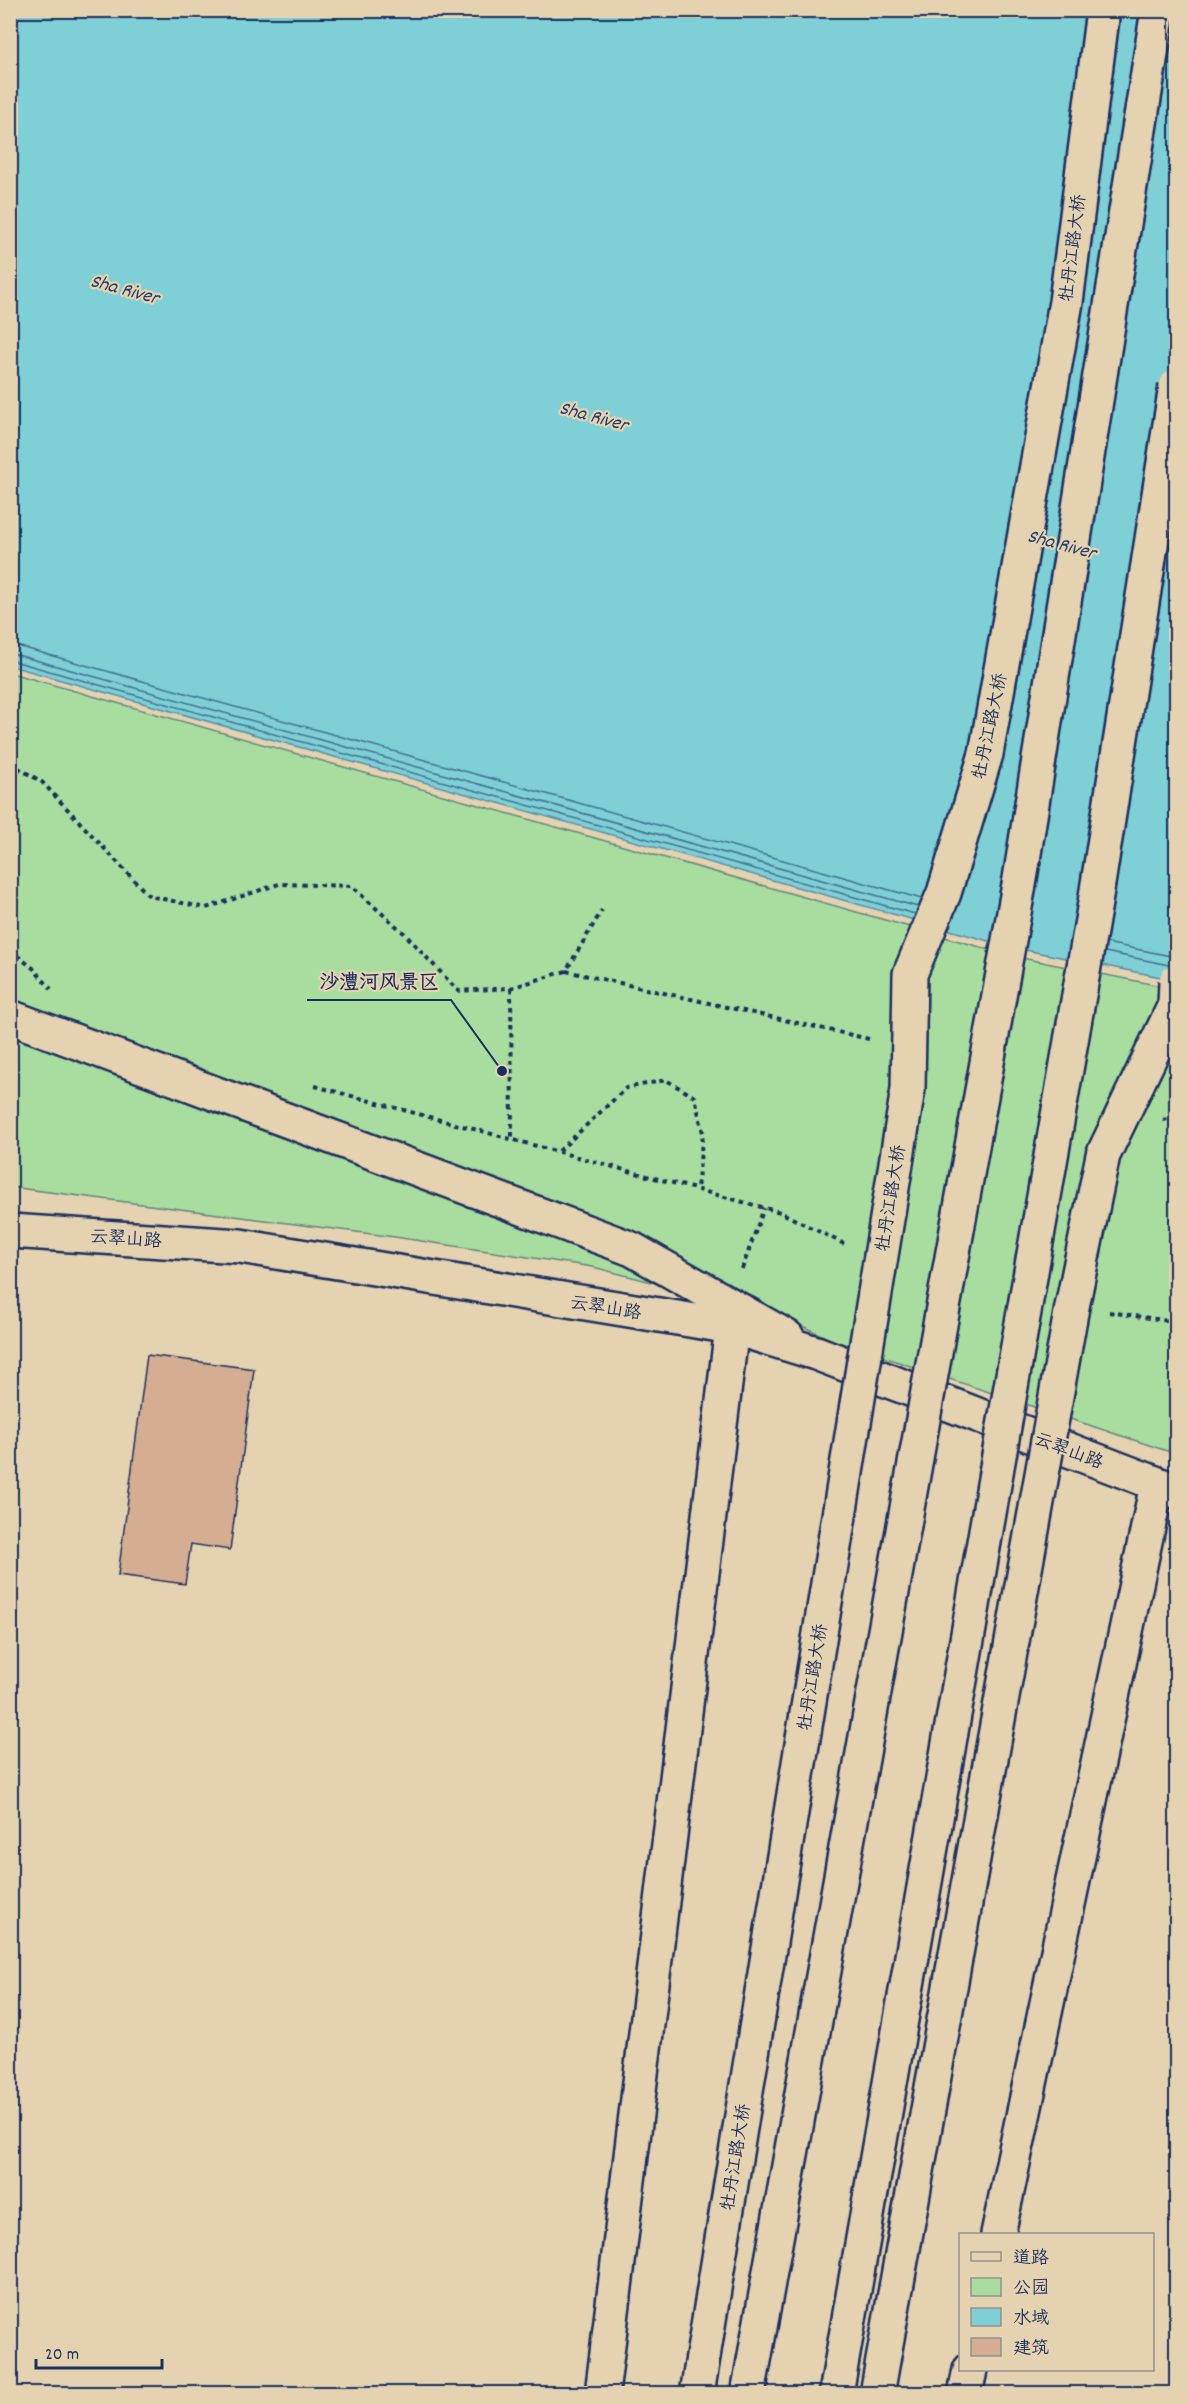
<svg xmlns="http://www.w3.org/2000/svg" width="1187" height="2404" font-family="Dekko,'LXGW WenKai TC',sans-serif">
<style>
.green{fill:#a9dd9f;stroke:#62867e;stroke-width:1.5}
.water{fill:#7ecfd6;stroke:#568fa6;stroke-width:1.5}
.lines{fill:none;stroke-linecap:round;stroke-linejoin:round}
.shore{stroke:#436f8e;stroke-width:1.5}
.building{fill:#d4ad92;stroke:#1b2f5e;stroke-width:1.5}
.street-casing{stroke:#1b2f5e;stroke-width:38}
.secondary-casing{stroke:#1b2f5e;stroke-width:38}
.path{stroke:#1b2f5e;stroke-width:4;stroke-dasharray:4.5 4.5;stroke-linecap:butt}
.street{stroke:#e5d2b0;stroke-width:33}
.secondary{stroke:#e5d2b0;stroke-width:33}
.street-bridge-casing{stroke:#1b2f5e;stroke-width:38;stroke-linecap:butt}
.secondary-bridge-casing{stroke:#1b2f5e;stroke-width:38;stroke-linecap:butt}
.street-bridge{stroke:#e5d2b0;stroke-width:33}
.secondary-bridge{stroke:#e5d2b0;stroke-width:33}
.labels{text-anchor:middle;stroke-width:4.5;stroke-linejoin:round;paint-order:stroke}
.street-label{font-size:18px;fill:#1b2f5e;stroke:#e5d2b0}
.water-label{font-size:20px;font-style:italic;fill:#253f6a;stroke:#e5d2b0}
.leader{fill:none;stroke:#1b2f5e;stroke-width:2}
.callout-dot{fill:#1b2f5e;stroke:#e5d2b0;stroke-width:2}
.callout-label{font-size:20px;text-anchor:middle;font-weight:bold;fill:#1b2f5e;stroke:#e5d2b0;stroke-width:4.5;stroke-linejoin:round;paint-order:stroke}
</style>
<rect width="100%" height="100%" fill="#e5d2b0"/>
<filter id="ink" filterUnits="userSpaceOnUse"><feTurbulence type="fractalNoise" baseFrequency=".0167" numOctaves="2"/><feDisplacementMap in="SourceGraphic" scale="12" xChannelSelector="R" yChannelSelector="G"/><feConvolveMatrix kernelMatrix="1 2 1 2 8 2 1 2 1" color-interpolation-filters="sRGB"/></filter>
<g filter="url(#ink)">
<!-- green -->
<path class="green" d="M 11,673 L 1012,956 L 1176,989 L 1176,1454 L 832,1340 L 777,1314 L 593,1267 L 395,1237 L 11,1187 Z"/>
<!-- water -->
<path class="water" d="M 10,11 L 1176,11 L 1176,980 L 1010,947 L 11,666 Z"/>
<g class="lines">
<!-- shore -->
<g class="shore">
<path d="M 10,644 L 922,899"/>
<path d="M 10,653 L 918,907"/>
<path d="M 10,660 L 915,914"/>
<path d="M 1106,943 L 1176,957"/>
<path d="M 1105,952 L 1169,965"/>
</g>
</g>
<!-- building -->
<path class="building" d="M 147,1355 L 254,1369 L 230,1550 L 191,1544 L 185,1584 L 118,1575 Z"/>
<g class="lines">
<!-- street casing -->
<g class="street-casing">
<path id="street" d="M 10,1017 L 632,1249 L 787,1337"/>
</g>
<!-- secondary casing -->
<g class="secondary-casing">
<g id="secondary">
<path d="M 10,1231 L 240,1246 L 732,1327 L 816,1353 L 1176,1491"/>
<path d="M 998,2234 L 1157,1485"/>
<path d="M 602,2394 L 732,1327"/>
<path d="M 965,2394 L 970,2370"/>
</g>
</g>
<!-- path -->
<g class="path">
<path d="M 10,763 L 42,782 L 149,896 L 206,908 L 279,884 L 351,886 L 404,933 L 458,991 L 511,988 L 566,971 L 602,910"/>
<path d="M 10,950 L 33,968 L 51,989"/>
<path d="M 566,971 L 869,1039"/>
<path d="M 511,988 L 512,1138"/>
<path d="M 315,1086 L 780,1212 L 844,1244"/>
<path d="M 1163,1120 L 1176,1117"/>
<path d="M 559,1151 L 626,1088 L 666,1080 L 695,1097 L 703,1133 L 697,1189"/>
<path d="M 742,1269 L 764,1208"/>
<path d="M 1109,1312 L 1176,1322"/>
</g>
<!-- street -->
<use href="#street" class="street"/>
<!-- secondary -->
<use href="#secondary" class="secondary"/>
<!-- street-bridge casing -->
<g class="street-bridge-casing">
<g id="street-bridge">
<path d="M 697,2394 L 908,1089 L 910,974 L 944,893 L 986,754 L 1066,302 L 1103,10"/>
<path d="M 877,2394 L 1072,1307 L 1103,1155 L 1175,1005 L 1176,981"/>
</g>
</g>
<!-- secondary-bridge casing -->
<g class="secondary-bridge-casing">
<g id="secondary-bridge">
<path d="M 748,2394 L 1020,879 L 1158,10"/>
<path d="M 836,2394 L 1095,903 L 1176,386"/>
</g>
</g>
<!-- street-bridge -->
<use href="#street-bridge" class="street-bridge"/>
<!-- secondary-bridge -->
<use href="#secondary-bridge" class="secondary-bridge"/>
</g>
</g>
<g class="labels">
<!-- street labels -->
<g class="street-label">
<text transform="translate(1072 248) rotate(-83)" y="6">牡丹江路大桥</text>
<text transform="translate(989 726) rotate(-78)" y="6">牡丹江路大桥</text>
<text transform="translate(890 1198) rotate(-81)" y="6">牡丹江路大桥</text>
<text transform="translate(126 1238) rotate(4)" y="6">云翠山路</text>
<text transform="translate(606 1307) rotate(9)" y="6">云翠山路</text>
<text transform="translate(1069 1450) rotate(21)" y="6">云翠山路</text>
<text transform="translate(812 1677) rotate(-81)" y="6">牡丹江路大桥</text>
<text transform="translate(735 2157) rotate(-81)" y="6">牡丹江路大桥</text>
</g>
<!-- water labels -->
<g class="water-label">
<text transform="translate(125 288) rotate(15)" y="7">Sha River</text>
<text transform="translate(594 415) rotate(15)" y="7">Sha River</text>
<text transform="translate(1062 543) rotate(15)" y="7">Sha River</text>
</g>
</g>
<!-- callouts -->
<path class="leader" d="M502 1071L451 1000H307"/>
<circle class="callout-dot" cx="502" cy="1071" r="6"/>
<g class="callout-label">
<text x="379" y="988">沙澧河风景区</text>
</g>
<!-- margin -->
<rect width="1187" height="2404" fill="none" stroke="#e5d2b0" stroke-width="36"/>
<rect x="18" y="18" width="1151" height="2368" fill="none" stroke="#1b2f5e" stroke-width="2" filter="url(#ink)"/>
<!-- legend -->
<rect x="959" y="2233" width="195" height="138" fill="#e5d2b0" stroke="#94918f" stroke-width="1.5"/>
<rect x="971" y="2252" width="30" height="9" fill="#e5d2b0" stroke="#94918f" stroke-width="1.5"/>
<text x="1013" y="2263" font-size="18" fill="#1b2f5e">道路</text>
<rect x="971" y="2278" width="30" height="18" fill="#a9dd9f" stroke="#94918f" stroke-width="1.5"/>
<text x="1013" y="2293" font-size="18" fill="#1b2f5e">公园</text>
<rect x="971" y="2308" width="30" height="18" fill="#7ecfd6" stroke="#94918f" stroke-width="1.5"/>
<text x="1013" y="2323" font-size="18" fill="#1b2f5e">水域</text>
<rect x="971" y="2338" width="30" height="18" fill="#d4ad92" stroke="#94918f" stroke-width="1.5"/>
<text x="1013" y="2353" font-size="18" fill="#1b2f5e">建筑</text>
<!-- scale -->
<path d="M36 2359v9h126v-9" fill="none" stroke="#1b2f5e" stroke-width="3"/>
<text x="45" y="2359" font-size="18" fill="#1b2f5e" stroke="#e5d2b0" stroke-width="4.5" paint-order="stroke">20 m</text>
</svg>
